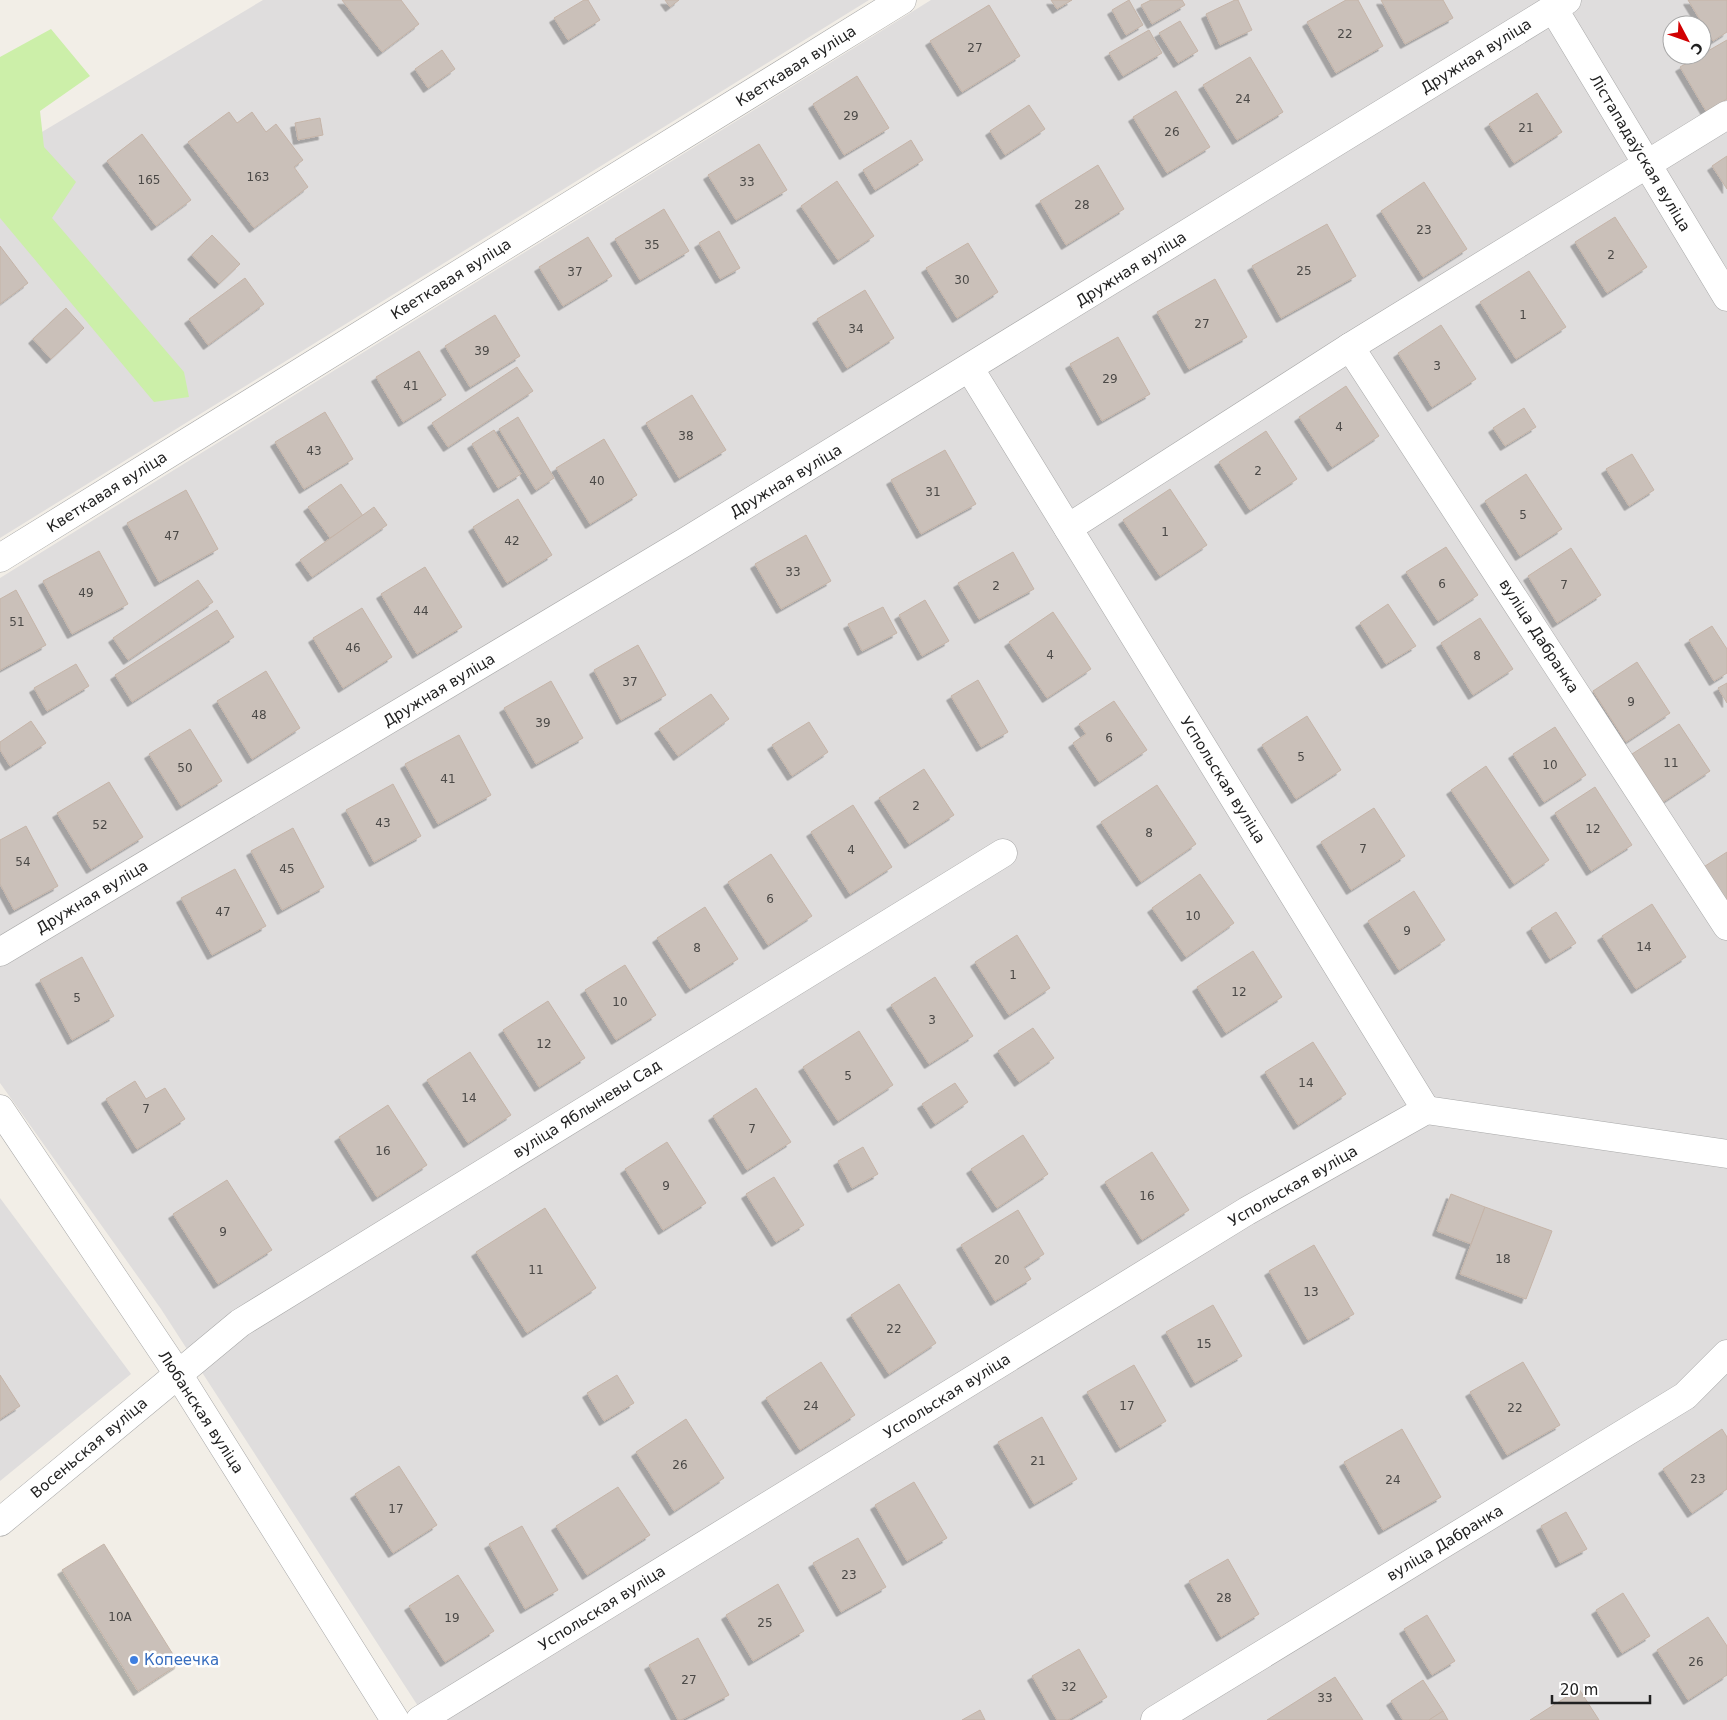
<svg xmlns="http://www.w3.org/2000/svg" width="1727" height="1720" font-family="'DejaVu Sans',sans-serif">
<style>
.residential{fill:#dfdddd;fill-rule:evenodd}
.grass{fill:#ccefa9}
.building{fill:#cac0b9;stroke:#c5b4a8;filter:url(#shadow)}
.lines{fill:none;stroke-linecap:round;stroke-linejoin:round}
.minor-casing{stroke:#a8a8a8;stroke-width:29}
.minor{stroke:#fff;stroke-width:28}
.shop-dot{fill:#3f7fe0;stroke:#fff;stroke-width:2}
.labels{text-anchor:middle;stroke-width:5;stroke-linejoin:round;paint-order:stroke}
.number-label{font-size:12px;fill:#4b4947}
.street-label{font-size:15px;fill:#212121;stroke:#fff}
.shop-label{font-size:15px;fill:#366cbe;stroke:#fff;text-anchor:start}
</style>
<defs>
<filter id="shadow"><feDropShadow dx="-4.5" dy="4.5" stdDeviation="0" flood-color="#0004"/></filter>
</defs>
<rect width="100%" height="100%" fill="#f2eee7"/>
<!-- residential -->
<g class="residential">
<path d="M 263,0 L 869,0 L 0,538 L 0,157 Z"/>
<path d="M 931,0 L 1727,0 L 1727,1720 L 427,1720 L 161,1309 L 0,1083 L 0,578 ZM 1672,25 L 1702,25 L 1702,55 L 1672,55 Z"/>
<path d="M 0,1198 L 131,1374 L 0,1481 Z"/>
</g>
<!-- grass -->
<path class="grass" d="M 51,29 L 90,76 L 40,111 L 44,147 L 76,182 L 52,218 L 184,372 L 189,397 L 154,402 L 0,218 L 0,57 Z"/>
<!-- building -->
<g class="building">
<path d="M 342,0 L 401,0 L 419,24 L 382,52 Z"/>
<path d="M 584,0 L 588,0 L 600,20 L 568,40 L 554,18 Z"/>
<path d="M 665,0 L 679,0 L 670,7 Z"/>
<path d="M 1051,0 L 1072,0 L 1057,9 Z"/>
<path d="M 1129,0 L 1143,25 L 1126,35 L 1112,10 Z"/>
<path d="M 1151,0 L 1182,0 L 1185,5 L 1152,24 L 1141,5 Z"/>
<path d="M 1235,0 L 1238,0 L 1252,30 L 1220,45 L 1206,14 Z"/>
<path d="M 1346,0 L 1358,0 L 1383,46 L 1336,73 L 1307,22 Z"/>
<path d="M 1381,0 L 1443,0 L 1453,18 L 1405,44 Z"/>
<path d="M 1688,0 L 1727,0 L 1727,32 L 1713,41 Z"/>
<path d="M 989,5 L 1020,56 L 962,92 L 930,41 Z"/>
<path d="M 1180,21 L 1198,51 L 1178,63 L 1159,33 Z"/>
<path d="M 1149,30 L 1162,53 L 1123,76 L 1109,53 Z"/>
<path d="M 1727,40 L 1727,99 L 1706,111 L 1680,67 Z"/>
<path d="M 442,50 L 455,69 L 428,88 L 415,69 Z"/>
<path d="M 1250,57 L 1283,112 L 1237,140 L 1203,85 Z"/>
<path d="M 857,76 L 889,128 L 844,155 L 813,104 Z"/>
<path d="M 1176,91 L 1210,147 L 1167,173 L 1133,117 Z"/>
<path d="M 1537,93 L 1562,132 L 1514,163 L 1489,124 Z"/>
<path d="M 1029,105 L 1045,129 L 1005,155 L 990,131 Z"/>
<path d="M 229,112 L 237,123 L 252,112 L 266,132 L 276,124 L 303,160 L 294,167 L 308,187 L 254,228 L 188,142 Z"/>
<path d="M 320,118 L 323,135 L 298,140 L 295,123 Z"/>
<path d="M 142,134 L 191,200 L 156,226 L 107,161 Z"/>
<path d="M 911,140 L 923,160 L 875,190 L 863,170 Z"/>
<path d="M 759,144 L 787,190 L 736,220 L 708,175 Z"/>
<path d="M 1727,156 L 1727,189 L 1712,166 Z"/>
<path d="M 1098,165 L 1124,209 L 1066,245 L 1040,201 Z"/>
<path d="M 837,181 L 874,236 L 838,260 L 801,206 Z"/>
<path d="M 1424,182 L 1467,249 L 1423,277 L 1381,211 Z"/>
<path d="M 664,209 L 689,251 L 640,280 L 615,239 Z"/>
<path d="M 1615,217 L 1647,267 L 1607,293 L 1575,242 Z"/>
<path d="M 1327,224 L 1356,276 L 1281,318 L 1252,266 Z"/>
<path d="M 719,231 L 740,268 L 720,279 L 699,243 Z"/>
<path d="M 212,235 L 240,264 L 219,284 L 192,255 Z"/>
<path d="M 588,237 L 612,276 L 563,306 L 539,267 Z"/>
<path d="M 968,243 L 998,292 L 957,318 L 926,268 Z"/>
<path d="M 0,246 L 28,283 L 0,304 Z"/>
<path d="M 1529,271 L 1566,327 L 1516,359 L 1480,302 Z"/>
<path d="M 245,278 L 264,304 L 208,345 L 189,319 Z"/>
<path d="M 1215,279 L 1247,337 L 1189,369 L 1157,312 Z"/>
<path d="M 865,290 L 894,338 L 847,368 L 817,319 Z"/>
<path d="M 66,308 L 84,328 L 51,359 L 33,339 Z"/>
<path d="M 495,315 L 520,356 L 470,387 L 445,346 Z"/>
<path d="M 1441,325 L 1476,379 L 1432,407 L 1398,353 Z"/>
<path d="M 1118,337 L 1150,394 L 1102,421 L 1070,364 Z"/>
<path d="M 419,351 L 446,395 L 403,422 L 376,377 Z"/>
<path d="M 517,367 L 533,391 L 448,447 L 432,423 Z"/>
<path d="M 1346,386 L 1379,436 L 1332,467 L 1299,417 Z"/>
<path d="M 692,395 L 726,450 L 679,478 L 646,423 Z"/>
<path d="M 1524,408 L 1536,427 L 1505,446 L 1493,428 Z"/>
<path d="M 325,412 L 353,459 L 304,489 L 275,442 Z"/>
<path d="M 518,417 L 554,478 L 536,490 L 499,429 Z"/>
<path d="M 494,430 L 521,474 L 498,488 L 472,444 Z"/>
<path d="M 1266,431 L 1297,479 L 1250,510 L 1219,462 Z"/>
<path d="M 604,439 L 637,495 L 590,524 L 556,468 Z"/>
<path d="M 945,450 L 976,504 L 921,534 L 891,480 Z"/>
<path d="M 1632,454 L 1654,490 L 1629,506 L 1606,469 Z"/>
<path d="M 1526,474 L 1562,529 L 1520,556 L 1485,501 Z"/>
<path d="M 341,484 L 363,516 L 330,538 L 308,507 Z"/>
<path d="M 1170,489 L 1207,545 L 1160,576 L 1123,520 Z"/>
<path d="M 186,490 L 218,549 L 159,582 L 127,523 Z"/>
<path d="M 518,499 L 552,555 L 507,583 L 473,527 Z"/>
<path d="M 374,507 L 387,525 L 312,577 L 300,560 Z"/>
<path d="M 806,535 L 831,581 L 781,609 L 755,564 Z"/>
<path d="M 1446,547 L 1478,595 L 1438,621 L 1406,572 Z"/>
<path d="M 1571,548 L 1601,595 L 1557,623 L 1528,576 Z"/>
<path d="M 99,551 L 128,604 L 72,634 L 43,581 Z"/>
<path d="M 1013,552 L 1034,589 L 979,619 L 958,583 Z"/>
<path d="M 425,567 L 462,627 L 417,654 L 381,594 Z"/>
<path d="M 198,580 L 213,602 L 128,660 L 113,638 Z"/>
<path d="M 16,590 L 46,645 L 0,670 L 0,599 Z"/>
<path d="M 925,600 L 949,641 L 922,656 L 899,615 Z"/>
<path d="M 1388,604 L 1416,646 L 1386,664 L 1360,623 Z"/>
<path d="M 883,607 L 897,633 L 862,651 L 848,624 Z"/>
<path d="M 362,608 L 392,657 L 343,688 L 313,638 Z"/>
<path d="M 217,610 L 234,637 L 132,702 L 115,675 Z"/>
<path d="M 1053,612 L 1091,669 L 1047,698 L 1009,642 Z"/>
<path d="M 1480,618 L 1513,669 L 1473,695 L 1441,643 Z"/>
<path d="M 1712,626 L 1727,649 L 1727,673 L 1714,681 L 1689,640 Z"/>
<path d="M 638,645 L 666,695 L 621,720 L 594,670 Z"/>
<path d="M 1637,662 L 1670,713 L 1626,742 L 1593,691 Z"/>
<path d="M 76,664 L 89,686 L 47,711 L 34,688 Z"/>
<path d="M 266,671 L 300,728 L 252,759 L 217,701 Z"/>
<path d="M 978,680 L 1008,732 L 981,747 L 951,696 Z"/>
<path d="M 551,681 L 583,738 L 536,764 L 504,708 Z"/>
<path d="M 1727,683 L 1727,703 L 1718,688 Z"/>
<path d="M 711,694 L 729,719 L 678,756 L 659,729 Z"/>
<path d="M 1114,701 L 1147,750 L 1099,782 L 1073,743 L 1086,734 L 1079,724 Z"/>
<path d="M 1307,716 L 1341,770 L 1296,799 L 1262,745 Z"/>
<path d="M 31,721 L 46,743 L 10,766 L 0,750 L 0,742 Z"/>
<path d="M 809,722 L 828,752 L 792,776 L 772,745 Z"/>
<path d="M 1679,724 L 1710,771 L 1663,802 L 1632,754 Z"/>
<path d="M 1555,727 L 1586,775 L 1544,802 L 1513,754 Z"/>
<path d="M 190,729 L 222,781 L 181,806 L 149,754 Z"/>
<path d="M 459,735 L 491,795 L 438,824 L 405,764 Z"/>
<path d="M 1486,766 L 1549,860 L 1514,884 L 1451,790 Z"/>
<path d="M 924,769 L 954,815 L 909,844 L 879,798 Z"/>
<path d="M 109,782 L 143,837 L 91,869 L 57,813 Z"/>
<path d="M 393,784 L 421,836 L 374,862 L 346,810 Z"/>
<path d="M 1157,785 L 1196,844 L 1141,882 L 1101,822 Z"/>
<path d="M 1595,787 L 1632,845 L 1591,871 L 1555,813 Z"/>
<path d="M 853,805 L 892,867 L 850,894 L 811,832 Z"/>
<path d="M 1374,808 L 1405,856 L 1351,890 L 1321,842 Z"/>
<path d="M 26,826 L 58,886 L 14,910 L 0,884 L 0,840 Z"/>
<path d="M 293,828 L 324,887 L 282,910 L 251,851 Z"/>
<path d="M 1727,852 L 1727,907 L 1702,868 Z"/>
<path d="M 771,854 L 812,916 L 768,945 L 728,882 Z"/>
<path d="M 235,869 L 266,926 L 212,955 L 181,898 Z"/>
<path d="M 1200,874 L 1234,923 L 1186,957 L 1152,908 Z"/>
<path d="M 1414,891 L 1445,940 L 1399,970 L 1368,921 Z"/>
<path d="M 1652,904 L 1686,957 L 1636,989 L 1602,936 Z"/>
<path d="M 705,907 L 738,959 L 690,989 L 657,938 Z"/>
<path d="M 1556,912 L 1576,943 L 1550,959 L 1531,928 Z"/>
<path d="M 1017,935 L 1050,988 L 1009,1015 L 975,962 Z"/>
<path d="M 1253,951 L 1282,997 L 1226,1033 L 1197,987 Z"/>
<path d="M 82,957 L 114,1016 L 72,1040 L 40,980 Z"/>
<path d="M 625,965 L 656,1015 L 616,1040 L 585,990 Z"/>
<path d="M 935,977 L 973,1036 L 929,1064 L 891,1005 Z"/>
<path d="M 548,1001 L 585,1058 L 539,1087 L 503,1030 Z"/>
<path d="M 1033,1028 L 1054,1058 L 1019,1082 L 998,1051 Z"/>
<path d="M 859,1031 L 893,1085 L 838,1121 L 803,1067 Z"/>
<path d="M 1313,1042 L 1346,1094 L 1298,1125 L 1265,1072 Z"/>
<path d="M 470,1052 L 511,1115 L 468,1143 L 427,1080 Z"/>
<path d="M 135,1081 L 146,1099 L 165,1088 L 185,1119 L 137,1149 L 106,1099 Z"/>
<path d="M 955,1083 L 968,1102 L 935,1124 L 922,1104 Z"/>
<path d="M 756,1088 L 791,1142 L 747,1170 L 713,1116 Z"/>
<path d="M 388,1105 L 427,1165 L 377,1197 L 339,1137 Z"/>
<path d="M 1023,1135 L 1048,1174 L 997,1208 L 971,1169 Z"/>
<path d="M 667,1142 L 706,1203 L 663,1230 L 625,1169 Z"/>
<path d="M 863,1147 L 878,1174 L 852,1188 L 838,1161 Z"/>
<path d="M 1152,1152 L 1189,1210 L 1142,1240 L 1105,1182 Z"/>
<path d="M 774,1177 L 804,1225 L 776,1242 L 746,1194 Z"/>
<path d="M 227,1180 L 272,1250 L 218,1284 L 173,1214 Z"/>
<path d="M 1451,1194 L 1485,1207 L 1471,1244 L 1437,1231 Z"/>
<path d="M 1485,1207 L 1552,1231 L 1526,1299 L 1460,1274 Z"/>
<path d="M 545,1208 L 596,1288 L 527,1333 L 476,1252 Z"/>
<path d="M 1018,1210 L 1044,1254 L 1024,1267 L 1031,1279 L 995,1301 L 961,1245 Z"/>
<path d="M 1314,1245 L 1354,1314 L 1308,1340 L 1269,1271 Z"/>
<path d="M 899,1284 L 936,1343 L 889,1374 L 851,1315 Z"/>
<path d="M 1213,1305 L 1242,1356 L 1195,1383 L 1166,1332 Z"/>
<path d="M 821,1362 L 855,1415 L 800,1450 L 766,1398 Z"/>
<path d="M 1523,1362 L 1560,1425 L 1507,1455 L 1470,1392 Z"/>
<path d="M 1134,1365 L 1166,1421 L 1120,1448 L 1087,1392 Z"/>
<path d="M 0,1375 L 20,1406 L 0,1419 Z"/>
<path d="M 617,1375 L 634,1403 L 604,1421 L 587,1393 Z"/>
<path d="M 1042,1417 L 1077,1479 L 1034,1504 L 998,1442 Z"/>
<path d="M 686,1419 L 724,1478 L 674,1511 L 636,1452 Z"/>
<path d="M 1402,1429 L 1441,1497 L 1383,1530 L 1344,1462 Z"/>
<path d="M 1722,1429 L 1727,1437 L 1727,1489 L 1692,1513 L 1663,1469 Z"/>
<path d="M 399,1466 L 437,1525 L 393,1553 L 355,1494 Z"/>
<path d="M 914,1482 L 947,1538 L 907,1561 L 875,1505 Z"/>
<path d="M 618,1487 L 650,1535 L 587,1575 L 556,1526 Z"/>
<path d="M 1566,1512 L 1587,1549 L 1560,1563 L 1541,1526 Z"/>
<path d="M 522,1526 L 558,1590 L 525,1609 L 489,1544 Z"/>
<path d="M 858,1538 L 886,1587 L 841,1612 L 813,1563 Z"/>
<path d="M 104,1544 L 179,1664 L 138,1691 L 62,1570 Z"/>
<path d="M 1228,1559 L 1259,1614 L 1221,1637 L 1189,1581 Z"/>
<path d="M 458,1575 L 494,1631 L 445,1662 L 409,1606 Z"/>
<path d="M 778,1584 L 804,1631 L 753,1661 L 726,1615 Z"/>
<path d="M 1623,1593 L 1650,1636 L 1622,1653 L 1596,1610 Z"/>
<path d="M 1427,1615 L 1455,1661 L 1432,1675 L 1404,1629 Z"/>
<path d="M 1708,1617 L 1727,1646 L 1727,1675 L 1688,1700 L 1657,1650 Z"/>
<path d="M 698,1638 L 729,1695 L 681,1720 L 678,1720 L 649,1665 Z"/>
<path d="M 1079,1649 L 1107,1697 L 1068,1720 L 1057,1720 L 1032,1676 Z"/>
<path d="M 1335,1677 L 1363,1720 L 1267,1720 Z"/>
<path d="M 1423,1680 L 1443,1711 L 1429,1720 L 1403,1720 L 1391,1701 Z"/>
<path d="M 1579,1689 L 1599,1720 L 1530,1720 Z"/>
<path d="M 980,1710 L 985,1720 L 962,1720 Z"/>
<path d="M 1443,1711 L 1448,1720 L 1429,1720 Z"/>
</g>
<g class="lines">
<!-- minor casing -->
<g class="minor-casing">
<g id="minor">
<path d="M 1553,8 L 1727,297"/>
<path d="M 1350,347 L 1727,926"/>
<path d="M 1068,528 L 1350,347 L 1727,115"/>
<path d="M 0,558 L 902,0"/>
<path d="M 0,952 L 685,542 L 1567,0"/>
<path d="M 0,1109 L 178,1374 L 395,1720"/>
<path d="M 1426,1110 L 1727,1154"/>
<path d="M 0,1522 L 240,1323 L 1003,853"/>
<path d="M 420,1720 L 1247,1211 L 1426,1110 L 970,369"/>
<path d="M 1155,1720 L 1685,1396 L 1727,1354"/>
</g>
</g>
<!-- minor -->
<use href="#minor" class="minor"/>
</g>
<!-- markers -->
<circle class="shop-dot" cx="134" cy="1660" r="5"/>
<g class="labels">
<!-- number labels -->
<g class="number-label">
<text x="1345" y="38">22</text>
<text x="975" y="52">27</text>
<text x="1243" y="103">24</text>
<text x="851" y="120">29</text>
<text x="1526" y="132">21</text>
<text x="1172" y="136">26</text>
<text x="258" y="181">163</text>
<text x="149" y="184">165</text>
<text x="747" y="186">33</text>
<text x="1082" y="209">28</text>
<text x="1424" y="234">23</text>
<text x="652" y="249">35</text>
<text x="1611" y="259">2</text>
<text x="1304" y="275">25</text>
<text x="575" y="276">37</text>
<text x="962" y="284">30</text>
<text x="1523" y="319">1</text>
<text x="1202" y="328">27</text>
<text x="856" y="333">34</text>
<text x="482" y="355">39</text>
<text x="1437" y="370">3</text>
<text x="1110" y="383">29</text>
<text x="411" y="390">41</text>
<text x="1339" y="431">4</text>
<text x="686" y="440">38</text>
<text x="314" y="455">43</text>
<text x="1258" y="475">2</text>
<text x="597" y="485">40</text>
<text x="933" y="496">31</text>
<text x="1523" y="519">5</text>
<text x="1165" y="536">1</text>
<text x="172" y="540">47</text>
<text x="512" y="545">42</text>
<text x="793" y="576">33</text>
<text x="1442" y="588">6</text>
<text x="1564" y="589">7</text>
<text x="996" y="590">2</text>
<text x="86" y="597">49</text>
<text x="421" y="615">44</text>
<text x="17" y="626">51</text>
<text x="353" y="652">46</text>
<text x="1050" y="659">4</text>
<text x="1477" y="660">8</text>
<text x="630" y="686">37</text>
<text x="1631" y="706">9</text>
<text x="259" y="719">48</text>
<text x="543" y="727">39</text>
<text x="1109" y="742">6</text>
<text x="1301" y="761">5</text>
<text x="1671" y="767">11</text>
<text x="1550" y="769">10</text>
<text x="185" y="772">50</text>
<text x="448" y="783">41</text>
<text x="916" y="810">2</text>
<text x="383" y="827">43</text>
<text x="100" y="829">52</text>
<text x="1593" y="833">12</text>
<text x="1149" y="837">8</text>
<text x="1363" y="853">7</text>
<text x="851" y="854">4</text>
<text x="23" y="866">54</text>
<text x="287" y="873">45</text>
<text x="770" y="903">6</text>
<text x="223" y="916">47</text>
<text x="1193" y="920">10</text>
<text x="1407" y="935">9</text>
<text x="1644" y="951">14</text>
<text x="697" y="952">8</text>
<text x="1013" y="979">1</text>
<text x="1239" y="996">12</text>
<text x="77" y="1002">5</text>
<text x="620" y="1006">10</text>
<text x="932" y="1024">3</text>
<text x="544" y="1048">12</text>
<text x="848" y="1080">5</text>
<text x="1306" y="1087">14</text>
<text x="469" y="1102">14</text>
<text x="146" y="1113">7</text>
<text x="752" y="1133">7</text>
<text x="383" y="1155">16</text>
<text x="666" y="1190">9</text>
<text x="1147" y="1200">16</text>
<text x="223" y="1236">9</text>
<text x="1503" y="1263">18</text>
<text x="1002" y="1264">20</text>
<text x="536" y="1274">11</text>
<text x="1311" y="1296">13</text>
<text x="894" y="1333">22</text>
<text x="1204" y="1348">15</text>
<text x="811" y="1410">24</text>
<text x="1127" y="1410">17</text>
<text x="1515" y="1412">22</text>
<text x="1038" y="1465">21</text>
<text x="680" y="1469">26</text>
<text x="1698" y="1483">23</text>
<text x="1393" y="1484">24</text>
<text x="396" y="1513">17</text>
<text x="849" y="1579">23</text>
<text x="1224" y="1602">28</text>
<text x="120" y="1621">10А</text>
<text x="452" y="1622">19</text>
<text x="765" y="1627">25</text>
<text x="1696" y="1666">26</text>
<text x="689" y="1684">27</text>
<text x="1069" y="1691">32</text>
<text x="1325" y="1702">33</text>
</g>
<!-- street labels -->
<g class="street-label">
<text transform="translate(1476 56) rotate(-32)" y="5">Дружная вуліца</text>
<text transform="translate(796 66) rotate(-32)" y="5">Кветкавая вуліца</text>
<text transform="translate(1640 153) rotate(59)" y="5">Лістападаўская вуліца</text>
<text transform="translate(1131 269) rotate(-32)" y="5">Дружная вуліца</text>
<text transform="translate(451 279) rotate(-32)" y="5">Кветкавая вуліца</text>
<text transform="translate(786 481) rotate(-31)" y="5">Дружная вуліца</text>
<text transform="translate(107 492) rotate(-32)" y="5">Кветкавая вуліца</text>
<text transform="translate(1539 636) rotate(57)" y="5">вуліца Дабранка</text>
<text transform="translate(439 690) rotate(-31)" y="5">Дружная вуліца</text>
<text transform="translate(1223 780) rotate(58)" y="5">Успольская вуліца</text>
<text transform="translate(92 897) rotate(-31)" y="5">Дружная вуліца</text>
<text transform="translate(587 1109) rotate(-32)" y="5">вуліца Яблыневы Сад</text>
<text transform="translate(1293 1186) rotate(-30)" y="5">Успольская вуліца</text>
<text transform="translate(947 1396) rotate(-32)" y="5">Успольская вуліца</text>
<text transform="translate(201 1412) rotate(57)" y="5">Любанская вуліца</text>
<text transform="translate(89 1448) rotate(-40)" y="5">Восеньская вуліца</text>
<text transform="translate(1445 1543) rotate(-31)" y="5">вуліца Дабранка</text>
<text transform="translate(602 1608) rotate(-32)" y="5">Успольская вуліца</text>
</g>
<!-- shop labels -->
<g class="shop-label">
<text x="144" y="1665">Копеечка</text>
</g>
</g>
<!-- north arrow -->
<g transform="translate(1687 40) rotate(131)"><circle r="24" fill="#ffffff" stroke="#a6a6a6"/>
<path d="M0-4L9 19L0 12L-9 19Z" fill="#d10002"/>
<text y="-8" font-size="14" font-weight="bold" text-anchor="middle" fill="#212121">С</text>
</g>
<!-- scale -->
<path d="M1552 1695v8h98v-8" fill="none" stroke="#212121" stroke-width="2.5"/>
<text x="1560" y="1695" font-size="15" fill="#212121" stroke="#ffffff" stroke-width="4" paint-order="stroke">20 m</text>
</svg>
